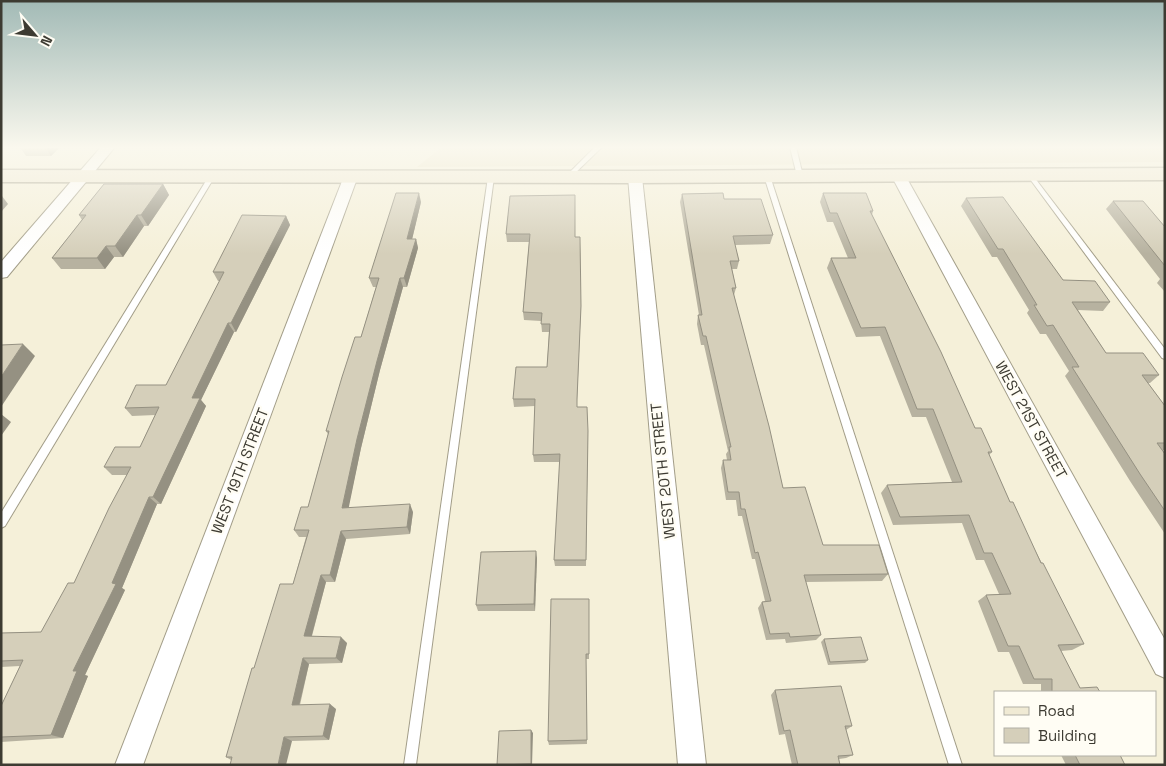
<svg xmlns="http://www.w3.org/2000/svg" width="1166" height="766" font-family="'Space Grotesk',sans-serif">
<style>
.built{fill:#eae3c6}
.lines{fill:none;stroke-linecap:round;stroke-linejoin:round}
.lane-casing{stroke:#a29d88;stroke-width:2}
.street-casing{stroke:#a29d88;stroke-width:2}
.secondary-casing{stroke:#a29d88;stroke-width:3}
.lane{fill:#fff;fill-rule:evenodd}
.street{fill:#fff;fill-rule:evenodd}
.secondary{fill:#f0ead4;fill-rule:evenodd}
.wall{fill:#b7b2a0}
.shaded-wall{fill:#959182}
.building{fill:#d5cfba;stroke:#959182}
.labels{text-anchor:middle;stroke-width:4.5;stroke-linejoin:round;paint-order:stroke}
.street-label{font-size:15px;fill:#3d3b32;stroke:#fffdf4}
</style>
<rect width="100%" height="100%" fill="#f5f0d9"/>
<!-- built -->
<path class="built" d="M 442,147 L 1165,147 L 1165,162 L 417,167 Z"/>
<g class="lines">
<!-- lane casing -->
<g class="lane-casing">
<g id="lane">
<path d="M 595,147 L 602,147 L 570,178 L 566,178 L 566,176 Z"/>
<path d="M 790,147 L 796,147 L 803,176 L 802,177 L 798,177 L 797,176 Z"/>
<path d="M 1029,172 L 1031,173 L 1165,349 L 1165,359 L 1162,358 L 1027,175 L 1027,173 Z"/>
<path d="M 212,174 L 215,176 L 5,526 L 1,528 L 1,513 L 209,176 Z"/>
<path d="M 767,174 L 770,176 L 962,765 L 949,765 L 764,176 Z"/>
<path d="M 491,175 L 494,177 L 416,765 L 404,765 L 488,177 Z"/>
</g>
</g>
<!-- street casing -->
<g class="street-casing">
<g id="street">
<path d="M 101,147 L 115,147 L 7,277 L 1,278 L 1,262 Z"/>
<path d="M 898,171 L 905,175 L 1165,640 L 1165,678 L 1156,674 L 891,175 Z"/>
<path d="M 351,172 L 358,176 L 143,765 L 115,765 L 344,176 Z"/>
<path d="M 635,173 L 642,177 L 706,765 L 678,765 L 628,177 Z"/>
</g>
</g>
<!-- secondary casing -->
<g class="secondary-casing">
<path id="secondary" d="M 1165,168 L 1165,180 L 635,183 L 1,182 L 1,170 L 635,171 Z"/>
</g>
<!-- lane -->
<use href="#lane" class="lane"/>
<!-- street -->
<use href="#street" class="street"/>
<!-- secondary -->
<use href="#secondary" class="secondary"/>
</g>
<!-- wall -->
<g class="wall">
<path d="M 20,147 L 60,147 L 51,156 L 26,156 Z"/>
<path d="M 163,184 L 169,195 L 148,226 L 144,226 L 123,257 L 114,257 L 105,269 L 61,269 L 52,258 L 82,220 L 79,215 Z"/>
<path d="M 823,193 L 873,211 L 872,215 L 975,428 L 992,452 L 989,455 L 1010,502 L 1084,644 L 1072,650 L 1061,651 L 1080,688 L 1100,692 L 1041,692 L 1041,684 L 1023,684 L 1009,652 L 998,652 L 978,601 L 986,595 L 999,594 L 984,560 L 976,560 L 962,523 L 893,525 L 881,493 L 887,485 L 952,482 L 926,417 L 912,417 L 880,336 L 856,337 L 827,268 L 831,258 L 848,258 L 833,222 L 827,222 L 820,202 Z"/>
<path d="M 682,194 L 724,199 L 773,235 L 770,244 L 735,245 L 739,261 L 737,269 L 732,269 L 736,288 L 734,295 L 783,488 L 823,545 L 888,574 L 882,581 L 806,582 L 821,635 L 816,640 L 786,643 L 785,639 L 766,640 L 758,608 L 762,602 L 765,601 L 755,559 L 752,559 L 742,516 L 738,516 L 736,500 L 726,500 L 721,468 L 723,460 L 727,460 L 726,454 L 728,451 L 704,345 L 701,345 L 697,324 L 698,315 L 699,315 L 680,202 Z"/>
<path d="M 510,196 L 575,237 L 581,306 L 577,402 L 577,407 L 588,431 L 586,566 L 555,566 L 554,560 L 560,462 L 534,462 L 533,455 L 535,406 L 514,407 L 513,399 L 547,367 L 549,332 L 542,332 L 541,321 L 524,320 L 523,312 L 529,242 L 507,242 L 506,234 Z"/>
<path d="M 966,198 L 1063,280 L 1110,302 L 1103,311 L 1078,310 L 1106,353 L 1159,375 L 1150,383 L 1148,383 L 1165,406 L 1165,450 L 1162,450 L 1165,454 L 1165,534 L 1130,481 L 1065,376 L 1069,371 L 1046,334 L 1040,334 L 1027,313 L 1029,310 L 997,257 L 992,257 L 961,206 Z"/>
<path d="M 1113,201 L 1165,227 L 1165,292 L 1157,283 L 1160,279 L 1106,209 Z"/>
<path d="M 421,202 L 412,239 L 416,239 L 418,248 L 407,287 L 403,287 L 380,370 L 361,448 L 348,508 L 413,512 L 410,534 L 346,539 L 335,582 L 326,582 L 312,636 L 347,643 L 342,663 L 309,664 L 300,705 L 336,709 L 329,740 L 292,741 L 231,760 L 226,757 L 254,668 L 293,584 L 306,537 L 299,537 L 294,530 L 308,507 L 328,434 L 326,431 L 361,337 L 376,287 L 373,287 L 369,278 Z"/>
<path d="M 286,216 L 290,225 L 236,332 L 234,332 L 201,400 L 206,406 L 161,504 L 157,504 L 122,588 L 125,590 L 85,675 L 88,676 L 63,738 L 1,742 L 1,706 L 20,666 L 1,667 L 1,633 L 41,632 L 74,583 L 127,475 L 112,475 L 104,467 L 140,447 L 155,415 L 132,416 L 125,408 L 166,385 L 220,281 L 218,281 L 213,272 Z"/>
<path d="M 537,558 L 535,611 L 478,611 L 476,605 Z"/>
<path d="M 589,599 L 589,659 L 586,659 L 587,744 L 549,745 L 548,741 Z"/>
<path d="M 824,639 L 868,660 L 865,663 L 828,665 L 821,642 Z"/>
<path d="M 775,690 L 852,726 L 846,730 L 853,755 L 846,758 L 839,759 L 840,765 L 792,765 L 785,734 L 779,735 L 771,695 Z"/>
<path d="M 1061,755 L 1120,755 L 1125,765 L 1066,765 Z"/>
</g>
<!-- shaded-wall -->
<g class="shaded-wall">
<path d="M 45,147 L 60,147 L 51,156 Z"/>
<path d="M 163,184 L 169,195 L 148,226 L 141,215 Z"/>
<path d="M 419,193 L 421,202 L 410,248 L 407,239 Z"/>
<path d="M 1,196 L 2,196 L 8,204 L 1,212 Z"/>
<path d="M 137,215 L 144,226 L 123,257 L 115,246 Z"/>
<path d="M 286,216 L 290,225 L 236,332 L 231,323 Z"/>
<path d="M 416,239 L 418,248 L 407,287 L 404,278 Z"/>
<path d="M 106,246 L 114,257 L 105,269 L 97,258 Z"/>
<path d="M 400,278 L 403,287 L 380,370 L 361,448 L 347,516 L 342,508 L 357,439 L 377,361 Z"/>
<path d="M 228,323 L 234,332 L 201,400 L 206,406 L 161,504 L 153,497 L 192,398 Z"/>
<path d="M 23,344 L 35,356 L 1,407 L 1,377 Z"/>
<path d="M 1,414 L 11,422 L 1,436 Z"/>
<path d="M 149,497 L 157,504 L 122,588 L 125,590 L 85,675 L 88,676 L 63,738 L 51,735 L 73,671 Z"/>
<path d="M 410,504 L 413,512 L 410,534 L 407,527 Z"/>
<path d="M 341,531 L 346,539 L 335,582 L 330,575 Z"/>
<path d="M 536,551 L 537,558 L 535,611 L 534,604 Z"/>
<path d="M 321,575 L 326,582 L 310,642 L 304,636 Z"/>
<path d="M 341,637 L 347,643 L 342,663 L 336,658 Z"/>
<path d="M 303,658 L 309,664 L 298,710 L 292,705 Z"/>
<path d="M 330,704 L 336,709 L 329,740 L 323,736 Z"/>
<path d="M 531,730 L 533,733 L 532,765 L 531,765 Z"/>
<path d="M 284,737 L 292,741 L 286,765 L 278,765 Z"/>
</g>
<!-- building -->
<g class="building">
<path d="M 104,184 L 163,184 L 141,215 L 137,215 L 115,246 L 106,246 L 97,258 L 52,258 L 86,215 L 79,215 Z"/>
<path d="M 396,193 L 419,193 L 407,239 L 416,239 L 404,278 L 400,278 L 377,361 L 357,439 L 342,508 L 410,504 L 407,527 L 341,531 L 330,575 L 321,575 L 304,636 L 341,637 L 336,658 L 303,658 L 292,705 L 330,704 L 323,736 L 284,737 L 278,765 L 230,765 L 232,757 L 226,757 L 252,668 L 254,668 L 280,584 L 293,584 L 309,530 L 294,530 L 301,507 L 308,507 L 329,431 L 326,431 L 342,377 L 355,337 L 361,337 L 379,278 L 369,278 Z"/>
<path d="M 723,193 L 724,199 L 761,199 L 773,235 L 733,236 L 739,261 L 730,261 L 736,288 L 732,288 L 769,426 L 783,488 L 805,487 L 823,545 L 879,545 L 888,574 L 804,575 L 821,635 L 790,637 L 789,633 L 770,634 L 762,602 L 771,601 L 758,552 L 755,553 L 745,509 L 741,509 L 739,492 L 728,492 L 723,460 L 731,460 L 729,447 L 731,447 L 706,336 L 703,336 L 698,315 L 702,315 L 682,194 Z"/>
<path d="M 823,193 L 866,193 L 873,211 L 870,211 L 941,352 L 975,428 L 981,428 L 992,452 L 988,452 L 1010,502 L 1013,502 L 1041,563 L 1043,563 L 1084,644 L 1058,645 L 1080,688 L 1097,687 L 1100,692 L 1052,692 L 1052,679 L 1034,679 L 1019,646 L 1008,646 L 986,595 L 1011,594 L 992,553 L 984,553 L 969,515 L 900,517 L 887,485 L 962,482 L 933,409 L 917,409 L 885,327 L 861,328 L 831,258 L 856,258 L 837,213 L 830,213 Z"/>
<path d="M 575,195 L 575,237 L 580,237 L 581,306 L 577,399 L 577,407 L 587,407 L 588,431 L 586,560 L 554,560 L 560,454 L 533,455 L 535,399 L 513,399 L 516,367 L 547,367 L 550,324 L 541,324 L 542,313 L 523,312 L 530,234 L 506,234 L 510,196 Z"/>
<path d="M 1003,197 L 1063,280 L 1095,281 L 1110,302 L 1072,302 L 1106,353 L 1143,353 L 1159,375 L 1142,375 L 1165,406 L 1165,443 L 1157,443 L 1165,454 L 1165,511 L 1140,474 L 1072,367 L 1079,367 L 1053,325 L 1047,326 L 1034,305 L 1037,305 L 1003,249 L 998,249 L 966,198 Z"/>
<path d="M 1113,201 L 1143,201 L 1165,227 L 1165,266 Z"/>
<path d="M 242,215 L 286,216 L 231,323 L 228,323 L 192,398 L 200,398 L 153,497 L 149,497 L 112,583 L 116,584 L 73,671 L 77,671 L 51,735 L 1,737 L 1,706 L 23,660 L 1,661 L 1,633 L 41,632 L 68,583 L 74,583 L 109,508 L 131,467 L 104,467 L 115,447 L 140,447 L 159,407 L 125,408 L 136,385 L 166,385 L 224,272 L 213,272 Z"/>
<path d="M 23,344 L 1,377 L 1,345 Z"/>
<path d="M 536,551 L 534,604 L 476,605 L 481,552 Z"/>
<path d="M 551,599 L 589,599 L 589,654 L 586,654 L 587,740 L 548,741 Z"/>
<path d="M 861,637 L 868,660 L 830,662 L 824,639 Z"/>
<path d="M 841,686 L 852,726 L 845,726 L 853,755 L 838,756 L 840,765 L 798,765 L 790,730 L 784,731 L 775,690 Z"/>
<path d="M 531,730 L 531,764 L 497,765 L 499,731 Z"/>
<path d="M 1075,755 L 1120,755 L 1125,765 L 1080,765 Z"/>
</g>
<!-- sky -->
<linearGradient id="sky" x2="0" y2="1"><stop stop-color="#a2bab6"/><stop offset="0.58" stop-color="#faf8ee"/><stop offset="1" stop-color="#faf8ee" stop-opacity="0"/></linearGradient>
<rect width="1166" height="254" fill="url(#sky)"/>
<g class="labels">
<!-- street labels -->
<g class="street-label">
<text transform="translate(1031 420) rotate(61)" y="5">WEST 21ST STREET</text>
<text transform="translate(240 471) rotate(-69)" y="5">WEST 19TH STREET</text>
<text transform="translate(663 471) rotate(-96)" y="5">WEST 20TH STREET</text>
</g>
</g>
<!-- border -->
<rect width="1166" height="766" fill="none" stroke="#3d3b32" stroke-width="5"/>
<!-- legend -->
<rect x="994" y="691" width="162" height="65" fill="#fffdf4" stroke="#b1afa6"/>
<rect x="1004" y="707" width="25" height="8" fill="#f0ead4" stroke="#b1afa6"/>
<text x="1038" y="716" font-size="15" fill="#3d3b32">Road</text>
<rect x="1004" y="728" width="25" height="15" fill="#d5cfba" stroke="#b1afa6"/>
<text x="1038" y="741" font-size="15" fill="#3d3b32">Building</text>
<!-- north arrow -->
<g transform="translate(35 35) rotate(118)" stroke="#fffdf4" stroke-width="4" paint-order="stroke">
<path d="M0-4L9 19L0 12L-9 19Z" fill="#3d3b32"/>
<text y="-8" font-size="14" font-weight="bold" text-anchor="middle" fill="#3d3b32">N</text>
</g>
</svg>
